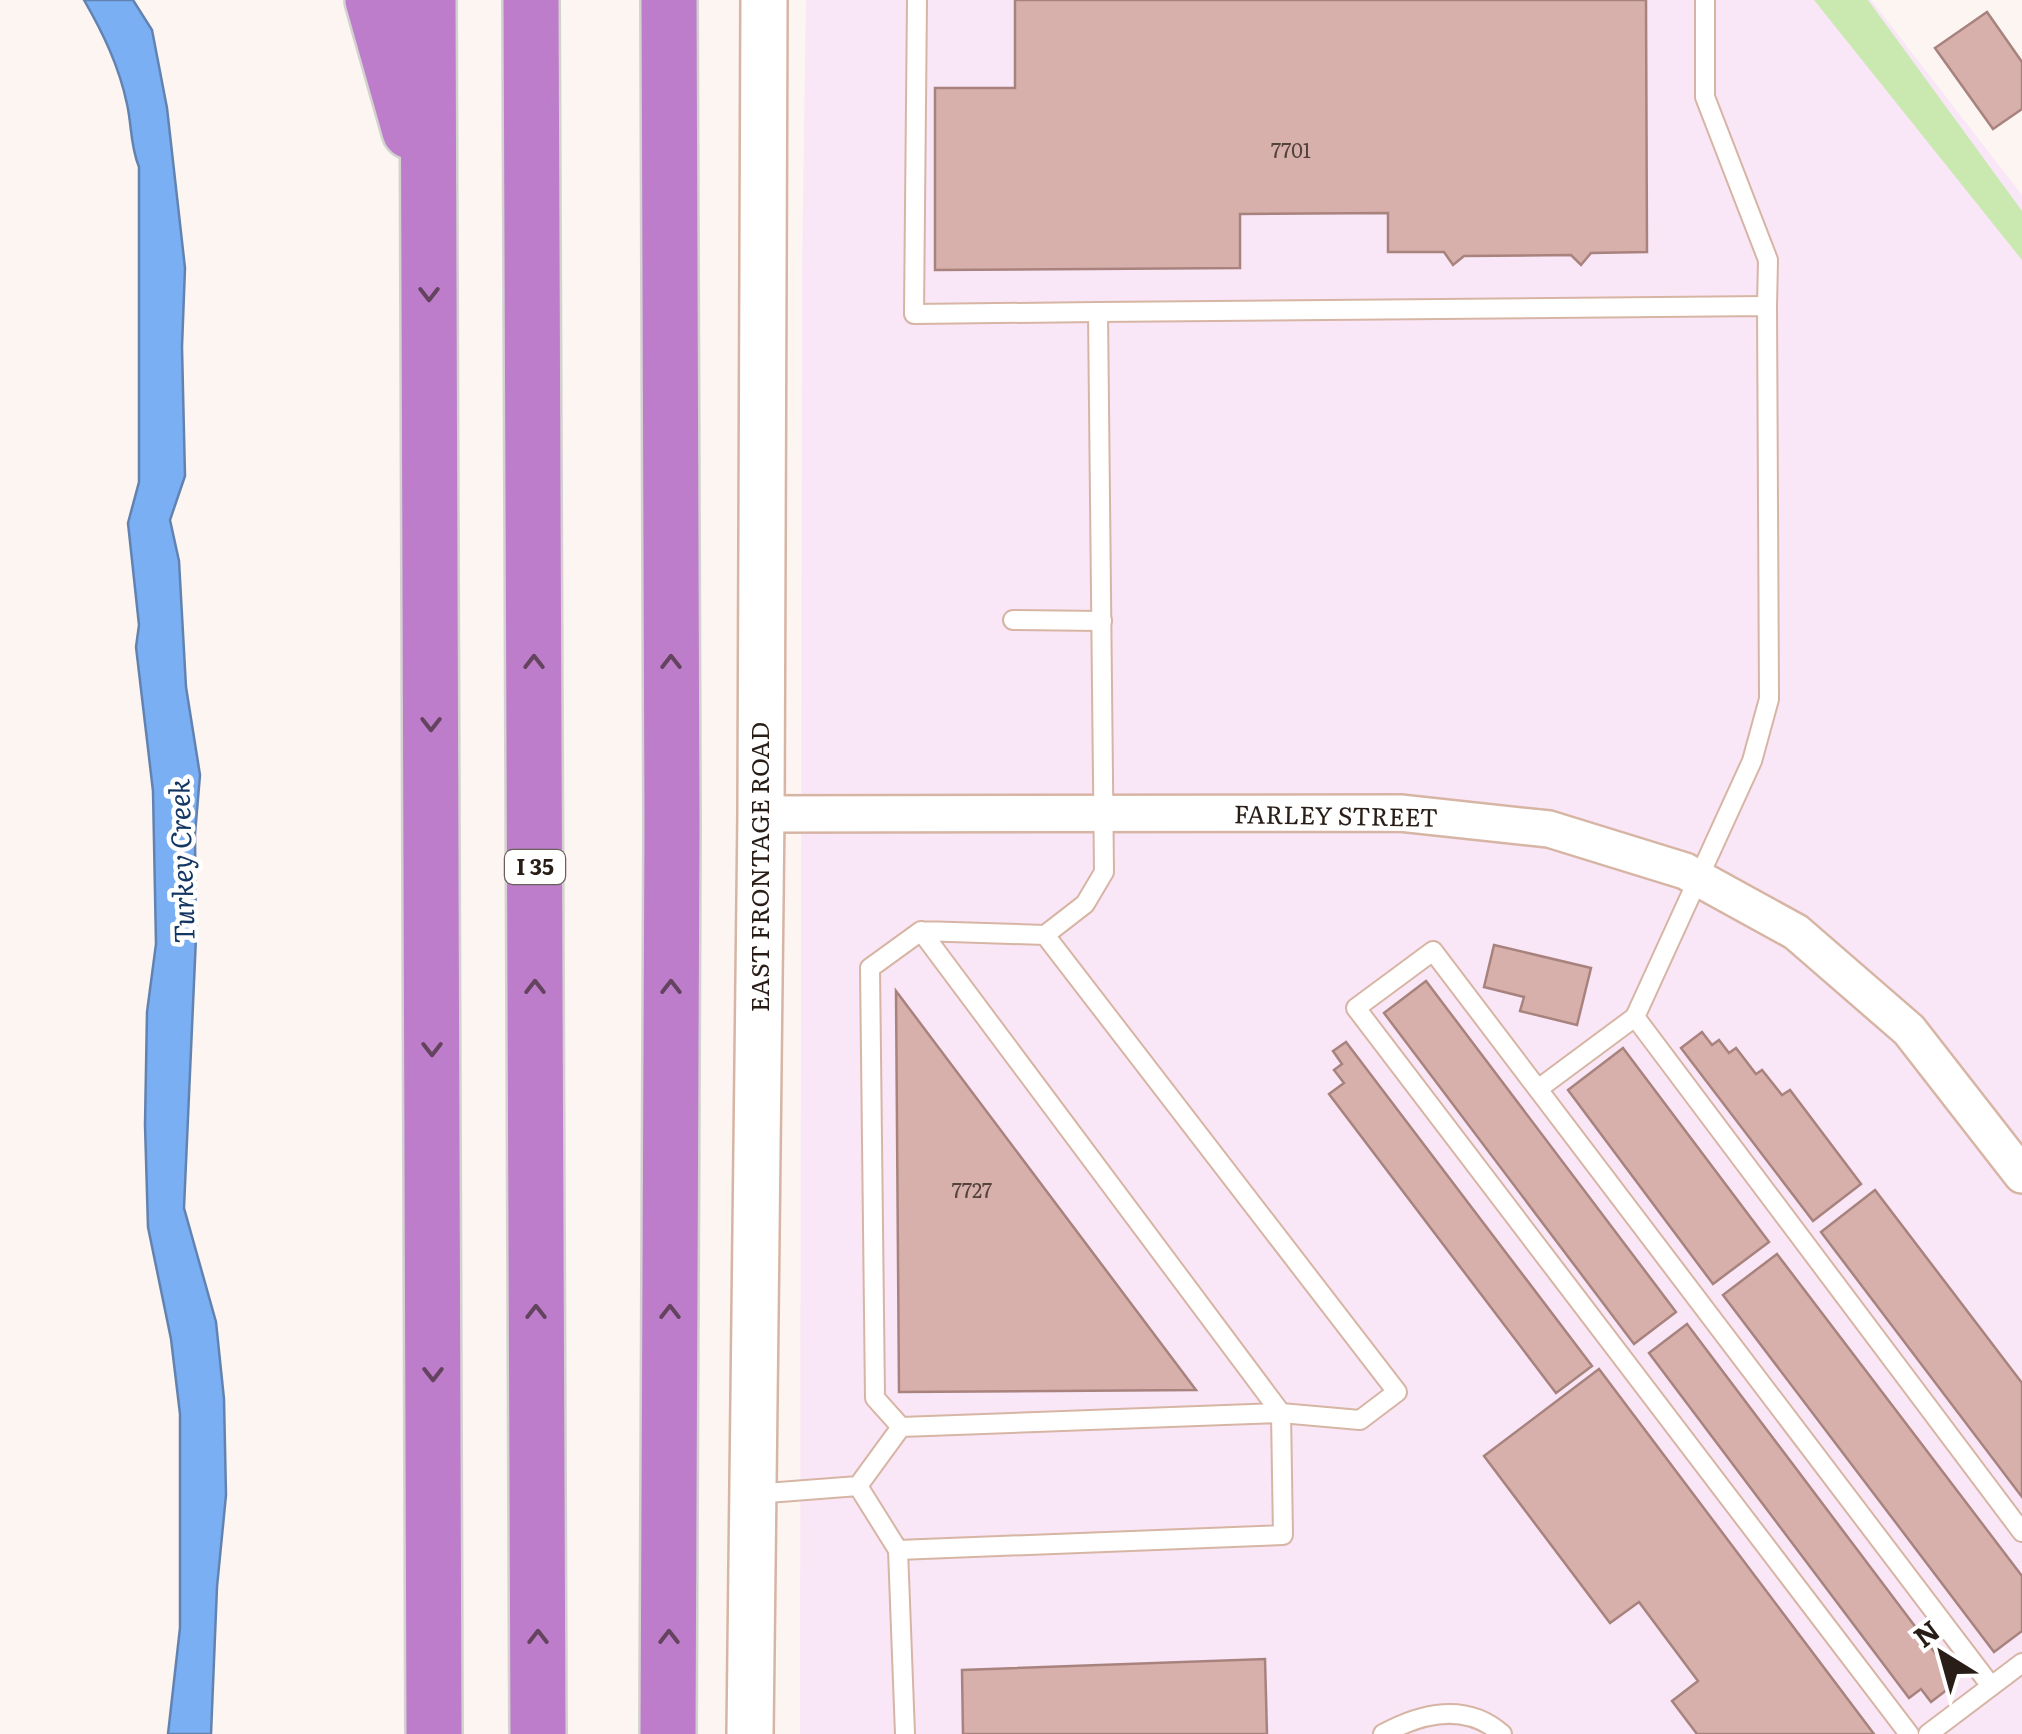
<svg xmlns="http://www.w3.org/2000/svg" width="2022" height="1734" font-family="Literata,serif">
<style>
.commercial{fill:#f9e6f7}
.green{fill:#c9e9b1}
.water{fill:#7aaff3;stroke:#6283b1;stroke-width:2.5}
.building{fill:#d7b0ac;stroke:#a8837e;stroke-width:2.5}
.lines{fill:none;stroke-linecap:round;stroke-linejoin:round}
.service-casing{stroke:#d7b5a4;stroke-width:22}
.minor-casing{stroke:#d7b5a4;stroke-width:40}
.tertiary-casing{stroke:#d7b5a4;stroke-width:50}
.motorway-casing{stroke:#d4d2d1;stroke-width:60}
.service{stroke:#fff;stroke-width:18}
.minor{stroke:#fff;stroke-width:35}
.tertiary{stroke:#fff;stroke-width:45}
.motorway{stroke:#bd7dca;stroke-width:55}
.oneway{stroke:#64435f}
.labels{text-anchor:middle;stroke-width:9;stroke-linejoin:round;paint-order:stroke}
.number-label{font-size:20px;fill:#54423c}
.shield{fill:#fff;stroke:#69615d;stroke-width:2.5}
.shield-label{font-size:22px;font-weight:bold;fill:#291d17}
.street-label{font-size:25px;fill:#291d17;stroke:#fff}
.water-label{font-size:28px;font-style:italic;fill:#133762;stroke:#fff}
</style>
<rect width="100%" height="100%" fill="#fcf5f2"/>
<!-- commercial -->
<path class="commercial" d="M 806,0 L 1871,0 L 2022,195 L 2022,1734 L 800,1734 L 802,278 Z"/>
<!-- green -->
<path class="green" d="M 1814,0 L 1868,0 L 2022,211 L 2022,260 Z"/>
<!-- water -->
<path class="water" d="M 84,0 L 133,0 L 152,30 L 167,108 L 185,268 L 182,347 L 185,476 L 170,520 L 179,561 L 186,687 L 200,775 L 195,834 L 196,937 L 184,1208 L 216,1322 L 224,1399 L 226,1495 L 217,1587 L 211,1734 L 168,1734 L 180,1628 L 180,1414 L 171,1339 L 148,1227 L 145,1125 L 147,1012 L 156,944 L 153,791 L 136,647 L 139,625 L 128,523 L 139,482 L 139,167 C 130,145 132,126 127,104 C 119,66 103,33 84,0 Z"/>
<!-- building -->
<g class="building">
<path d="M 1015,0 L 1646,0 L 1647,252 L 1591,253 L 1581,265 L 1571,255 L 1464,256 L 1453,265 L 1444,252 L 1388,252 L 1388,213 L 1240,214 L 1240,268 L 935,270 L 935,88 L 1015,88 Z"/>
<path d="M 1987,12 L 2022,62 L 2022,109 L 1993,129 L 1935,48 Z"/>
<path d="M 1494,945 L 1591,968 L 1577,1025 L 1520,1011 L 1524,997 L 1484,987 Z"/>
<path d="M 1426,981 L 1676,1312 L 1634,1344 L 1384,1013 Z"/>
<path d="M 896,991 L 1196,1390 L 899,1392 Z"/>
<path d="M 1702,1032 L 1712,1045 L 1719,1040 L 1729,1053 L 1736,1048 L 1756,1074 L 1762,1070 L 1782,1095 L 1790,1090 L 1861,1184 L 1813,1221 L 1681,1048 Z"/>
<path d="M 1346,1042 L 1592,1366 L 1556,1393 L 1329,1094 L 1344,1083 L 1334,1070 L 1342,1064 L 1333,1051 Z"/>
<path d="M 1623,1048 L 1769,1242 L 1713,1284 L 1568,1090 Z"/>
<path d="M 1875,1190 L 2022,1383 L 2022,1497 L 1821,1232 Z"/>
<path d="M 1777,1254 L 2022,1576 L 2022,1631 L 1994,1652 L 1723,1295 Z"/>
<path d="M 1687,1324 L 1957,1682 L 1931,1702 L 1921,1689 L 1909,1698 L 1649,1353 Z"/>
<path d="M 1599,1369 L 1874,1734 L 1697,1734 L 1672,1701 L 1698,1681 L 1639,1602 L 1610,1623 L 1484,1456 Z"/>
<path d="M 1265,1659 L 1267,1734 L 963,1734 L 962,1670 Z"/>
</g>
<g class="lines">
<!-- service casing -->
<g class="service-casing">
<g id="service">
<path d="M 917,0 L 914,314 L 1098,312"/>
<path d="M 1705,0 L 1705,97 L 1768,260 L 1767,306"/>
<path d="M 1013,620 L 1102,621"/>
<path d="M 1045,935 L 1085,904 L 1104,872 L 1098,312 L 1767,306 L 1769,699 L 1752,761 L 1635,1017 L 2022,1532"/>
<path d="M 1538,1089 L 1635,1017"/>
<path d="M 901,1427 L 875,1398 L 870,968 L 921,931 L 1281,1413 L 1360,1420 L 1397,1392 L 1045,935 L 921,931"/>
<path d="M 754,1494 L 858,1486 L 898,1550 L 1283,1535 L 1281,1413 L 901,1427 L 858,1486"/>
<path d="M 898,1550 L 905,1734"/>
<path d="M 1383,1734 C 1421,1713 1466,1702 1502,1734"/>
<path d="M 1909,1734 L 1356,1008 L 1433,951 L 1991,1686"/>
<path d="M 1928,1734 L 2022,1663"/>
</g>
</g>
<!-- minor casing -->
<g class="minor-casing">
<path id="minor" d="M 761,814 L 1400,813 L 1549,829 L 1685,871 L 1796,932 L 1909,1030 L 2022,1175"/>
</g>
<!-- tertiary casing -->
<g class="tertiary-casing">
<path id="tertiary" d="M 750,1734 L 761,814 L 764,0"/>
</g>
<!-- motorway casing -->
<g class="motorway-casing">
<g id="motorway">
<path d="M 373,0 L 410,131"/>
<path d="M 428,0 L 434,1734"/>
<path d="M 531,0 L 538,1734"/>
<path d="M 668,1734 L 672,826 L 669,0"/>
</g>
</g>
<!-- service -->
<use href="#service" class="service"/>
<!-- minor -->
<use href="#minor" class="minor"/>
<!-- tertiary -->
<use href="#tertiary" class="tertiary"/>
<!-- motorway -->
<use href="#motorway" class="motorway"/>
</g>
<!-- one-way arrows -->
<defs><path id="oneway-chevron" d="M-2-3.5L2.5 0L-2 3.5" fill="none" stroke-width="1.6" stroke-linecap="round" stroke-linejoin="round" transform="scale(2.5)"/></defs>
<g class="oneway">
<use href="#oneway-chevron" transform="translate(429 294) rotate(90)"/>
<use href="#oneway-chevron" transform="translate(534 662) rotate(-90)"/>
<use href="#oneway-chevron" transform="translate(671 662) rotate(-90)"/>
<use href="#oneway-chevron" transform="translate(431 724) rotate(90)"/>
<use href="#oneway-chevron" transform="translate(535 987) rotate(-90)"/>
<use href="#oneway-chevron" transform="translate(671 987) rotate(-90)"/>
<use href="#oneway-chevron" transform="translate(432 1049) rotate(90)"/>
<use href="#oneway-chevron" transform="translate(536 1312) rotate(-90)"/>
<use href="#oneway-chevron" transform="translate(670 1312) rotate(-90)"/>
<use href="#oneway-chevron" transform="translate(433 1374) rotate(90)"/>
<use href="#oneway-chevron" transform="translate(538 1637) rotate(-90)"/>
<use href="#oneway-chevron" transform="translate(669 1637) rotate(-90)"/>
</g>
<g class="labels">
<!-- number labels -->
<g class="number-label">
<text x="1291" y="158">7701</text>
<text x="972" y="1198">7727</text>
</g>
<!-- shield labels -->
<rect class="shield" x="505" y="850" width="60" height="34" rx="8"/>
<g class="shield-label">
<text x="535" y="875">I 35</text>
</g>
<!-- street labels -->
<g class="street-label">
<text transform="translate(1336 816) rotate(1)" y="9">FARLEY STREET</text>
<text transform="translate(760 867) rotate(-90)" y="9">EAST FRONTAGE ROAD</text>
</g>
<!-- water labels -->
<g class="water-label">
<text transform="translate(182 861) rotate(-92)" y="10">Turkey Creek</text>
</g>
</g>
<!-- north arrow -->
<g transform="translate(1942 1654) rotate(323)" stroke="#ffffff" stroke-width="8" paint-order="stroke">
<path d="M0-8L18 38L0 25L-18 38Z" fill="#291d17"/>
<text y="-15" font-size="28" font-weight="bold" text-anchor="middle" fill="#291d17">N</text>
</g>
</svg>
